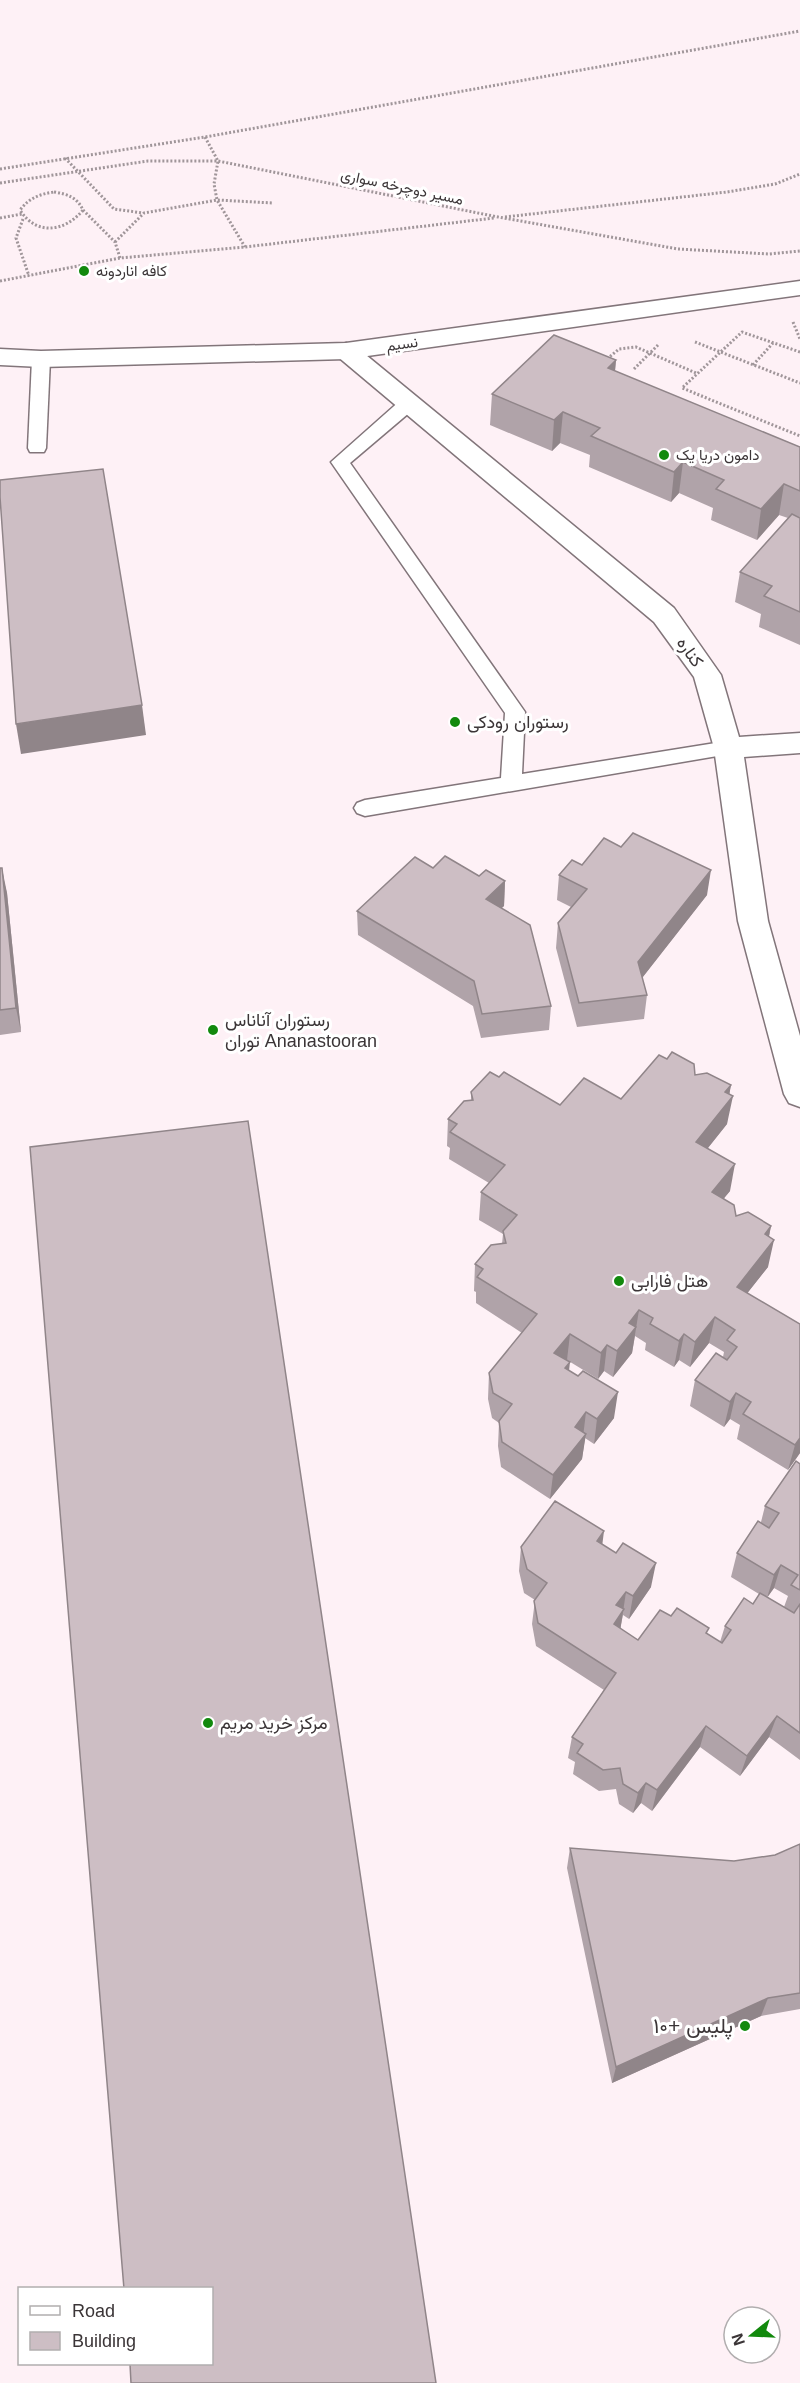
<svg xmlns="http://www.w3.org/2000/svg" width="800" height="2383" font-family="Arial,Vazirmatn,sans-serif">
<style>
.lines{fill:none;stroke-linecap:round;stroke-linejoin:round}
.service-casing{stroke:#82757a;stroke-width:3}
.minor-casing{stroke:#82757a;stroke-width:3}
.tertiary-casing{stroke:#82757a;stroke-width:3}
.path{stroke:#a0969a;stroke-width:3;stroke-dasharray:2 2;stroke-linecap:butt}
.service{fill:#fff;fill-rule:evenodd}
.minor{fill:#fff;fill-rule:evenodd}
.tertiary{fill:#fff;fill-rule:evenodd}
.wall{fill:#b0a3a9;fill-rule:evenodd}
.shaded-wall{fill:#908589}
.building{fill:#cdbec4;stroke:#908589;stroke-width:1.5}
.poi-dot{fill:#12890d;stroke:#fff;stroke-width:2}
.labels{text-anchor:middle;stroke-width:6;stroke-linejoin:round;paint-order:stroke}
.far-street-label{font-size:15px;fill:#3b3537;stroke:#fff}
.far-poi-label{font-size:15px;fill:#3b3537;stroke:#fff;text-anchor:start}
.street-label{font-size:18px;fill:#3b3537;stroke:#fff}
.poi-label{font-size:18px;fill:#3b3537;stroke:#fff;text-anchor:start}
.near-poi-label{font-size:21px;fill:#3b3537;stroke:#fff;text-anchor:end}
</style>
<rect width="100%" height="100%" fill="#fef1f6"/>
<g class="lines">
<!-- service casing -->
<g class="service-casing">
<g id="service">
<path d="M 41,353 L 47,355 L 50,359 L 46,448 L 44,452 L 30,452 L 28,448 L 32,359 L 35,355 Z"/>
<path d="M 409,397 L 416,399 L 418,403 L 416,407 L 350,463 L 525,712 L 522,774 L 728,741 L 735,743 L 738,748 L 735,753 L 365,816 L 357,813 L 354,808 L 357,803 L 365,800 L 501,778 L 505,713 L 331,462 L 402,399 Z"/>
</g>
</g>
<!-- minor casing -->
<g class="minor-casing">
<path id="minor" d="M 346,343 L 355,346 L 674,608 L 721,675 L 739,737 L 800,733 L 800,753 L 744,757 L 768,921 L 800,1036 L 800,1107 L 789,1103 L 784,1094 L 738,921 L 714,748 L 694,677 L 654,622 L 337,356 L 334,351 L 337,346 Z"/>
</g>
<!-- tertiary casing -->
<g class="tertiary-casing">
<path id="tertiary" d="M 800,281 L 800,295 L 346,359 L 41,367 L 0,365 L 0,349 L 41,351 L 346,343 Z"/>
</g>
<!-- path -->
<g class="path">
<path d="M 205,137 L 218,161 L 214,184 L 217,200 L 245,247"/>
<path d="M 65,158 L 114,209 L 143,213"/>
<path d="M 0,169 L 205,137 L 800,31"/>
<path d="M 0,183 L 148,161 L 218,161 L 498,217 L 678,249 L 769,254 L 800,251"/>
<path d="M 54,192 C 67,194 77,197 83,210 C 65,232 36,236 20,210 C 29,198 40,194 54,192 Z"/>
<path d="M 83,210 L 115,242 L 120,258"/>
<path d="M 505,217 L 727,192 L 775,184 L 800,174"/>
<path d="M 0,218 L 22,214"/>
<path d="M 23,219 L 16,238 L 29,276"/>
<path d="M 115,242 L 144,213 L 217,200 L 273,203"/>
<path d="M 0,281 L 120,258 L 245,247 L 494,218"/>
<path d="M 793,322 L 800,339"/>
<path d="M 695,342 L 800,383"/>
<path d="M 800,352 L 742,332 L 682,388 L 800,436"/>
<path d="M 607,359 L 619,349 L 636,347 L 696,373"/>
<path d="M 753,365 L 773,343"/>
<path d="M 634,369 L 658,345"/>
</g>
<!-- service -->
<use href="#service" class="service"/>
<!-- minor -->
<use href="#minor" class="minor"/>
<!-- tertiary -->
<use href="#tertiary" class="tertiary"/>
</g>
<!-- wall -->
<g class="wall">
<path d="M 616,360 L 615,371 L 800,447 L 800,645 L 759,627 L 761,614 L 735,602 L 740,572 L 788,518 L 779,515 L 757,540 L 711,520 L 713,508 L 679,493 L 671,502 L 589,467 L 590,455 L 560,443 L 552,451 L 490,425 L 492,394 Z"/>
<path d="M 582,865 L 707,895 L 642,978 L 647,995 L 644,1019 L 577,1027 L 556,948 L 558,923 L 571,907 L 557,900 L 559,875 Z"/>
<path d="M 0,868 L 7,893 L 21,1032 L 0,1035 Z"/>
<path d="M 433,868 L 505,881 L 504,906 L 501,908 L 551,1006 L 549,1030 L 481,1038 L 473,1006 L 358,935 L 357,911 Z"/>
<path d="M 695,1075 L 731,1085 L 729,1094 L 727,1124 L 708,1148 L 730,1191 L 724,1198 L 736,1216 L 771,1226 L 769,1237 L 768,1267 L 747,1293 L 800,1453 L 788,1470 L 737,1439 L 740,1425 L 730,1419 L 724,1427 L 690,1406 L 695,1380 L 723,1357 L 724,1352 L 709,1343 L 690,1367 L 679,1360 L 674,1367 L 645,1350 L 646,1343 L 635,1336 L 632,1353 L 613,1377 L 604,1371 L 598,1379 L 567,1360 L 569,1370 L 614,1418 L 594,1444 L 585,1438 L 582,1459 L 550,1499 L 501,1467 L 498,1446 L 499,1423 L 492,1418 L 488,1399 L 489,1373 L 522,1333 L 476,1303 L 476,1292 L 474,1291 L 475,1264 L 502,1244 L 503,1234 L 479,1220 L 481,1192 L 489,1183 L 449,1159 L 450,1148 L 447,1146 L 448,1119 L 471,1100 L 471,1092 L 499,1077 L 560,1105 L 621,1099 Z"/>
<path d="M 800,1464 L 800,1760 L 769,1737 L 740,1776 L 700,1747 L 652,1811 L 641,1803 L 633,1813 L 619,1804 L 616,1789 L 599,1791 L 573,1774 L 575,1762 L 568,1758 L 572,1737 L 604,1690 L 536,1646 L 532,1624 L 535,1600 L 524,1593 L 519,1571 L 521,1547 L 602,1544 L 651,1587 L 629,1619 L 623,1615 L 620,1629 L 638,1640 L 671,1616 L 708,1634 L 720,1642 L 725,1626 L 753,1604 L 759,1594 L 731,1577 L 737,1553 L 761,1522 L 765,1506 ZM 774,1588 L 788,1596 L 784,1607 L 767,1597 Z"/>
<path d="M 800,1844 L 800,2009 L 761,2016 L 612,2083 L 567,1868 L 570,1848 L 734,1861 L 775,1855 Z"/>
</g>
<!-- shaded-wall -->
<g class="shaded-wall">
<path d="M 616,360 L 613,391 L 608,368 Z"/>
<path d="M 563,412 L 560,443 L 552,451 L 554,420 Z"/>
<path d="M 683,462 L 679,493 L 671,502 L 674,472 Z"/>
<path d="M 784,484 L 779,515 L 757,540 L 761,509 Z"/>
<path d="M 142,705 L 146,735 L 21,754 L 16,724 Z"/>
<path d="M 2,868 L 7,893 L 21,1032 L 16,1008 Z"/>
<path d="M 711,870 L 707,895 L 635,987 L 638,962 Z"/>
<path d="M 505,881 L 504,906 L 485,924 L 486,899 Z"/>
<path d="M 731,1085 L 728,1102 L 733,1096 L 727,1124 L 691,1169 L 696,1142 L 725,1092 Z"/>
<path d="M 735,1164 L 730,1191 L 707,1219 L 712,1192 Z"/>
<path d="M 771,1226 L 766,1250 L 774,1240 L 768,1267 L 731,1314 L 737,1287 L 765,1234 Z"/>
<path d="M 639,1310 L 632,1353 L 613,1377 L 617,1351 L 629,1323 Z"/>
<path d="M 715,1317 L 709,1343 L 690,1367 L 695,1342 Z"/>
<path d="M 570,1334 L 567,1360 L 552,1379 L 554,1353 Z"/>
<path d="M 684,1334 L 679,1360 L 674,1367 L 679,1341 Z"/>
<path d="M 607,1345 L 604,1371 L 598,1379 L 601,1353 Z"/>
<path d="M 570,1362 L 567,1388 L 565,1368 Z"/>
<path d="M 618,1392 L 614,1418 L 594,1444 L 597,1419 Z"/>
<path d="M 736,1393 L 730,1419 L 724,1427 L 730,1402 Z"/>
<path d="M 586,1412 L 583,1437 L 586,1434 L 582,1459 L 550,1499 L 553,1475 L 575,1427 Z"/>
<path d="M 800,1438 L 800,1453 L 788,1470 L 795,1445 Z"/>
<path d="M 604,1531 L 601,1555 L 597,1541 Z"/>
<path d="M 656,1563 L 651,1587 L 629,1619 L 633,1596 Z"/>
<path d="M 781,1565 L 774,1588 L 767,1598 L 774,1575 Z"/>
<path d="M 626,1592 L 620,1632 L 610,1647 L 616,1605 Z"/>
<path d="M 777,1716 L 769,1737 L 740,1776 L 747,1756 Z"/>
<path d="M 706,1726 L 700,1747 L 652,1811 L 657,1790 Z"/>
<path d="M 646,1783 L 641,1803 L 633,1813 L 638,1793 Z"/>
<path d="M 768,1998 L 761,2016 L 612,2083 L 616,2067 Z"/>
</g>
<!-- building -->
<g class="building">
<path d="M 554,335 L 616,360 L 608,368 L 800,447 L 800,491 L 784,484 L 761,509 L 716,489 L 724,480 L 683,462 L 674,472 L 591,436 L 600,428 L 563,412 L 554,420 L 492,394 Z"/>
<path d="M 103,469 L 142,705 L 16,724 L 0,497 L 0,480 Z"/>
<path d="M 792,514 L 800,518 L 800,612 L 764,596 L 772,586 L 740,572 Z"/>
<path d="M 633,833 L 711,870 L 638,962 L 647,995 L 579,1003 L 558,923 L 587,889 L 559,875 L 572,860 L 582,865 L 604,838 L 621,847 Z"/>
<path d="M 445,856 L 479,876 L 486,870 L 505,881 L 486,899 L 530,925 L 551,1006 L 482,1014 L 474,981 L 357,911 L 415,857 L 433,868 Z"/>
<path d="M 0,868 L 2,868 L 16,1008 L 0,1010 Z"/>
<path d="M 672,1052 L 694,1064 L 695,1075 L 707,1073 L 731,1085 L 725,1092 L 733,1096 L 696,1142 L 735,1164 L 712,1192 L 734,1205 L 736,1216 L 748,1212 L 771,1226 L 765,1234 L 774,1240 L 737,1287 L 800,1324 L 800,1438 L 795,1445 L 743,1414 L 751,1402 L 736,1393 L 730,1402 L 695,1380 L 716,1353 L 727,1360 L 737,1347 L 727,1340 L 735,1330 L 715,1317 L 695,1342 L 684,1334 L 679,1341 L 650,1324 L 653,1318 L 639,1310 L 629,1323 L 636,1327 L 617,1351 L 607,1345 L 601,1353 L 570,1334 L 554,1353 L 570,1362 L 565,1368 L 578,1376 L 583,1371 L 618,1392 L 597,1419 L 586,1412 L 575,1427 L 586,1434 L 553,1475 L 502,1442 L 499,1421 L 512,1404 L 493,1393 L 489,1373 L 537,1314 L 477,1277 L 483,1269 L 475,1264 L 491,1245 L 506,1243 L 503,1231 L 517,1215 L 481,1192 L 505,1165 L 450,1132 L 457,1124 L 448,1119 L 464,1101 L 473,1100 L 471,1092 L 490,1072 L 499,1077 L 504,1072 L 560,1105 L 584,1078 L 621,1099 L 659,1055 L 667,1059 Z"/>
<path d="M 248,1121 L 436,2383 L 131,2383 L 130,2364 L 212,2364 L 212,2289 L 124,2289 L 30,1147 Z"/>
<path d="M 796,1461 L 800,1464 L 800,1590 L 791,1585 L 798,1575 L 781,1565 L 774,1575 L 737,1553 L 758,1521 L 769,1528 L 779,1513 L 765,1506 Z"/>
<path d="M 555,1501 L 604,1531 L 597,1541 L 616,1553 L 623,1543 L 656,1563 L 633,1596 L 626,1592 L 616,1605 L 624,1609 L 614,1624 L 638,1640 L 660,1610 L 671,1616 L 677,1608 L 709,1628 L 706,1633 L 722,1643 L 731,1630 L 725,1626 L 744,1598 L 753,1604 L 760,1593 L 794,1613 L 800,1604 L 800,1733 L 777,1716 L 747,1756 L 706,1726 L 657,1790 L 646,1783 L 638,1793 L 623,1784 L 620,1768 L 603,1770 L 577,1753 L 583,1744 L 572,1737 L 616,1673 L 538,1623 L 534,1601 L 547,1583 L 527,1569 L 521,1547 Z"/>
<path d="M 800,1844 L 800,1993 L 768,1998 L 616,2067 L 570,1848 L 734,1861 L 775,1855 Z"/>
</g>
<!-- markers -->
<g class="poi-dot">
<circle cx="84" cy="271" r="6"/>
<circle cx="664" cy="455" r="6"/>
<circle cx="455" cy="722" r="6"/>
<circle cx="213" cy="1030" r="6"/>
<circle cx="619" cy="1281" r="6"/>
<circle cx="208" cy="1723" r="6"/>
<circle cx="745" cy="2026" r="6"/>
</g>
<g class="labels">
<!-- far-street labels -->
<g class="far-street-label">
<text transform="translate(402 187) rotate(12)" y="5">مسیر دوچرخه سواری</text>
<text transform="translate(402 344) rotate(-8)" y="5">نسیم</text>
</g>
<!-- far-poi labels -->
<g class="far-poi-label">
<text x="96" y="276">کافه اناردونه</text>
<text x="676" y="460">دامون دریا یک</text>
</g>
<!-- street labels -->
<g class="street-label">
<text transform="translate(690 652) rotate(55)" y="6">کناره</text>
</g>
<!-- poi labels -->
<g class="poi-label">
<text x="467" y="728">رستوران رودکی</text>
<text x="225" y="1026">رستوران آناناس<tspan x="225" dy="21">توران Ananastooran</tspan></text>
<text x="631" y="1287">هتل فارابی</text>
<text x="220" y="1729">مرکز خرید مریم</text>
</g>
<!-- near-poi labels -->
<g class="near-poi-label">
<text x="733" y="2033">پلیس +۱۰</text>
</g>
</g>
<!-- legend -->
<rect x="18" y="2287" width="195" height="78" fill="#ffffff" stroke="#b1aeaf" stroke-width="1.5"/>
<rect x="30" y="2306" width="30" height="9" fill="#ffffff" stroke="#b1aeaf" stroke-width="1.5"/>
<text x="72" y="2317" font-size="18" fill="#3b3537">Road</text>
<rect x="30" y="2332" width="30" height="18" fill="#cdbec4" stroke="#b1aeaf" stroke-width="1.5"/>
<text x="72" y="2347" font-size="18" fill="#3b3537">Building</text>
<!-- north arrow -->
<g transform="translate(752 2335) rotate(252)"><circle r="28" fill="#ffffff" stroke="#b1aeaf" stroke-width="1.5"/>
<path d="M0-4.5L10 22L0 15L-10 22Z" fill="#12890d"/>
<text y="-9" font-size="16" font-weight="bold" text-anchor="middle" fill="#3b3537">N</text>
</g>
</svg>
